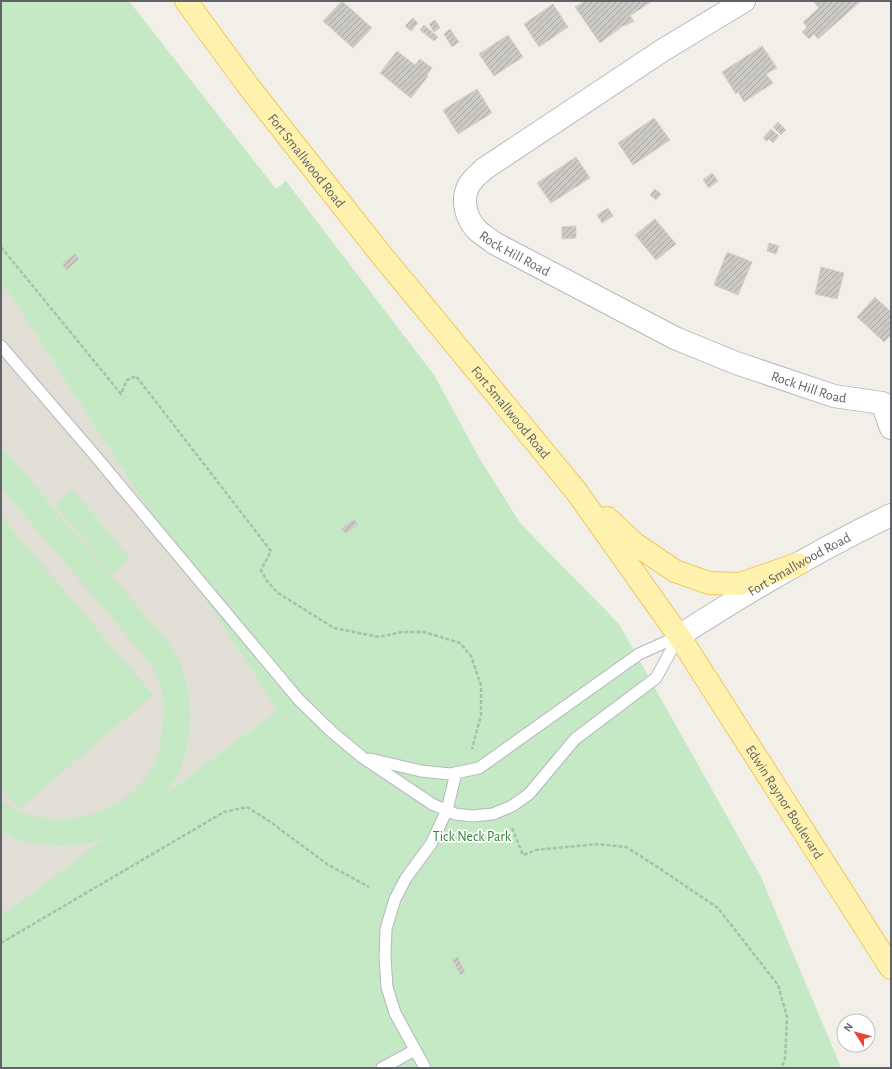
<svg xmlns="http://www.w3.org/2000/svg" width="892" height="1069" font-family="'Alegreya Sans',sans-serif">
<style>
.education{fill:#e1ded6}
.green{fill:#c5e8c5}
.building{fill:url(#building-hatch);stroke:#d6d1c6}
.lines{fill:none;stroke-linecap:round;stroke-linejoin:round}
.lane-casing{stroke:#b5b8bc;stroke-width:13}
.street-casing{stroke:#b5b8bc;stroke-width:24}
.secondary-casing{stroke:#b6babf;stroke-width:24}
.primary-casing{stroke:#f2c960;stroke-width:24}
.path{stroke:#9cc7a9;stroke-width:2.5;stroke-dasharray:4 2;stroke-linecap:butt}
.lane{stroke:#fff;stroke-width:11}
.street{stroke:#fff;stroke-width:22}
.secondary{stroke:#fff;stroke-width:22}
.primary{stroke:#fff2af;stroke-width:22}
.labels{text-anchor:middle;stroke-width:3.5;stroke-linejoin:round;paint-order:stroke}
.street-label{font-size:14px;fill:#5f6368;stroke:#fff}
.park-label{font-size:14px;fill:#348238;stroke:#fff}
</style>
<defs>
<pattern id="building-hatch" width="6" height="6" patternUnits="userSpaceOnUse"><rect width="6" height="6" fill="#cccac5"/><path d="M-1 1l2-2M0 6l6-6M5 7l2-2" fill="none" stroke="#a9a8a4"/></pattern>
</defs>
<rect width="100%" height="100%" fill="#f1efe8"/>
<!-- education -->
<path class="education" d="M 1,283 L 12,297 L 277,711 L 1,916 Z"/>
<!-- green -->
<g class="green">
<path d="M 1,1 L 129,1 L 276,189 L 286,181 L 434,375 L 481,461 L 520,523 L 619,624 L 761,877 L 840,1065 L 841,1068 L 1,1068 L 1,916 L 104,839 L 81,845 L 55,846 L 19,841 L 1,830 L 1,799 C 8,805 16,811 24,813 C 72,829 126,811 152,768 C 159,756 161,743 162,730 C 165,715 165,700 160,685 C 156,670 144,656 134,644 L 1,488 L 1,446 L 167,641 C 170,646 174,651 177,656 C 194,691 194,735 180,770 C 176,779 169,786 165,794 L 277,711 L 12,297 L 1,283 Z"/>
<path d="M 73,490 L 130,558 L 112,574 L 55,505 Z"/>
<path d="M 1,516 L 153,695 L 19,809 L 1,788 Z"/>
</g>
<!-- building -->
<g class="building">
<path d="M 342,1 L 372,28 L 353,48 L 323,21 Z"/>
<path d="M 585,1 L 652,1 L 630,16 L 634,21 L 625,26 L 624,25 L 600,43 L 575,7 Z"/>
<path d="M 813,1 L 861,1 L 818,39 L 814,34 L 809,39 L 802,32 L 807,27 L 803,22 L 819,8 Z"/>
<path d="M 553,4 L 568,27 L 539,47 L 524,24 Z"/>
<path d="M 413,18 L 418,23 L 411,31 L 405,26 Z"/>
<path d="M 435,20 L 440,28 L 434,32 L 429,24 Z"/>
<path d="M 424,25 L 438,37 L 434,41 L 420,30 Z"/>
<path d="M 450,29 L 459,42 L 452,47 L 444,34 Z"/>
<path d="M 508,35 L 523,57 L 494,76 L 479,54 Z"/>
<path d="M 762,46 L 777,68 L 766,74 L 773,83 L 744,102 L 738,92 L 736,94 L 722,72 Z"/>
<path d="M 397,51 L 415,65 L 420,59 L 432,68 L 427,75 L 428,76 L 411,98 L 380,73 Z"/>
<path d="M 477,89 L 492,113 L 458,134 L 443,110 Z"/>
<path d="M 654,118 L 670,140 L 633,165 L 618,143 Z"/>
<path d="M 778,122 L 786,130 L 781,135 L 773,127 Z"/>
<path d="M 771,129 L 779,136 L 773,143 L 769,139 L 767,141 L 763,138 Z"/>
<path d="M 576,157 L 590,178 L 551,203 L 537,183 Z"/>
<path d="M 712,173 L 718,181 L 709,188 L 703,180 Z"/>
<path d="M 655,189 L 661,194 L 656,200 L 650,195 Z"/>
<path d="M 608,208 L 613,216 L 602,223 L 597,215 Z"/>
<path d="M 655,219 L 676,244 L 656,260 L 635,235 Z"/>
<path d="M 576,226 L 576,238 L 562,239 L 562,227 Z"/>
<path d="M 769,243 L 779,246 L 776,254 L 767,251 Z"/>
<path d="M 727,252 L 752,262 L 738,295 L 714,285 Z"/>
<path d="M 75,253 L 79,259 L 67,270 L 62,264 Z"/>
<path d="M 821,267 L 844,273 L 837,299 L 815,294 Z"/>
<path d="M 875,297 L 891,312 L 891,335 L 884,342 L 857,317 Z"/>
<path d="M 354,519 L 358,524 L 346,534 L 341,529 Z"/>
<path d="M 458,957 L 465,972 L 460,975 L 452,960 Z"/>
</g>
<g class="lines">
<!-- lane casing -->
<g class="lane-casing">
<g id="lane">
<path d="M 1,346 L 92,452 L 299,700 L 332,732 L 362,757 L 432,804 L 455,814 L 472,816 L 493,814 L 512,806 L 529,794 L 575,739 L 656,678 L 679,636"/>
<path d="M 370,759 L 421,771 L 450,774 L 479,768 L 639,654 L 679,636"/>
<path d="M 382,1068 L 415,1050"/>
<path d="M 425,1068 L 395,1013 L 387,987 L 385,958 L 386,929 L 395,899 L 406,878 L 431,844 L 447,810 L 456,773"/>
</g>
</g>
<!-- street casing -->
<g class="street-casing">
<g id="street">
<path id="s1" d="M 744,1 L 663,50 L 484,169 C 479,174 473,178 469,185 C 461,199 466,218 476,229 C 481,234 488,238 494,243 L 675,338 L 736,363 L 834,396 L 882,403 L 891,428"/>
</g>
</g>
<!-- secondary casing -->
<g class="secondary-casing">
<g id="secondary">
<path id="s2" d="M 679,636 C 747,592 818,550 891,515"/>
</g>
</g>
<!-- primary casing -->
<g class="primary-casing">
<g id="primary">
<path id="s3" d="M 186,1 L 249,87 L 379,252 L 576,491 L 679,636 L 891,968"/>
<path d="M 607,518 L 635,544 L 675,571 L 709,583 L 740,584 L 798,564"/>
</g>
</g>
<!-- path -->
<g class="path">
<path d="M 1,247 L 121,394 L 127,380 L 136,376 L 271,551 L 261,570 L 267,581 L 278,593 L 334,628 L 379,637 L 402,632 L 424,632 L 460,643 L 471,656 L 481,685 L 481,715 L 472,749"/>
<path d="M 512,828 L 523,855 L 536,850 L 597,844 L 626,847 L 653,864 L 718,908 L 778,985 L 787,1017 L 785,1060 L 781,1068"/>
<path d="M 1,943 L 224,812 L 247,807 L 269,821 L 327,864 L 369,887"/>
</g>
<!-- lane -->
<use href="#lane" class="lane"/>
<!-- street -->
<use href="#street" class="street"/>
<!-- secondary -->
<use href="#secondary" class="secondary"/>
<!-- primary -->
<use href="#primary" class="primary"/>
</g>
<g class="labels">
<!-- street labels -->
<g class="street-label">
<text dy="5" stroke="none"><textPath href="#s3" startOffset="200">Fort Smallwood Road</textPath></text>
<text dy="5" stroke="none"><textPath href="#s1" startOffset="425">Rock Hill Road</textPath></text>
<text dy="5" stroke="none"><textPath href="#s1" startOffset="749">Rock Hill Road</textPath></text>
<text dy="5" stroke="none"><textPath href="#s3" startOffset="524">Fort Smallwood Road</textPath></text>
<text dy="5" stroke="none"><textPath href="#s2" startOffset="140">Fort Smallwood Road</textPath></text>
<text dy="5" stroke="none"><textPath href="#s3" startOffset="1001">Edwin Raynor Boulevard</textPath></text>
</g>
<!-- park labels -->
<g class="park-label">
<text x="472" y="841">Tick Neck Park</text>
</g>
</g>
<!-- border -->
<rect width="892" height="1069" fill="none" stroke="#5f6368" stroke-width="4"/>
<!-- north arrow -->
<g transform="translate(856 1033) rotate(306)"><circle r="19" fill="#ffffff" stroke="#bfc1c3"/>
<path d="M0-3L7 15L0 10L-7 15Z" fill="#ea4335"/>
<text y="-6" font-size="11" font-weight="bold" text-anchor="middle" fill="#5f6368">N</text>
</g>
</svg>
